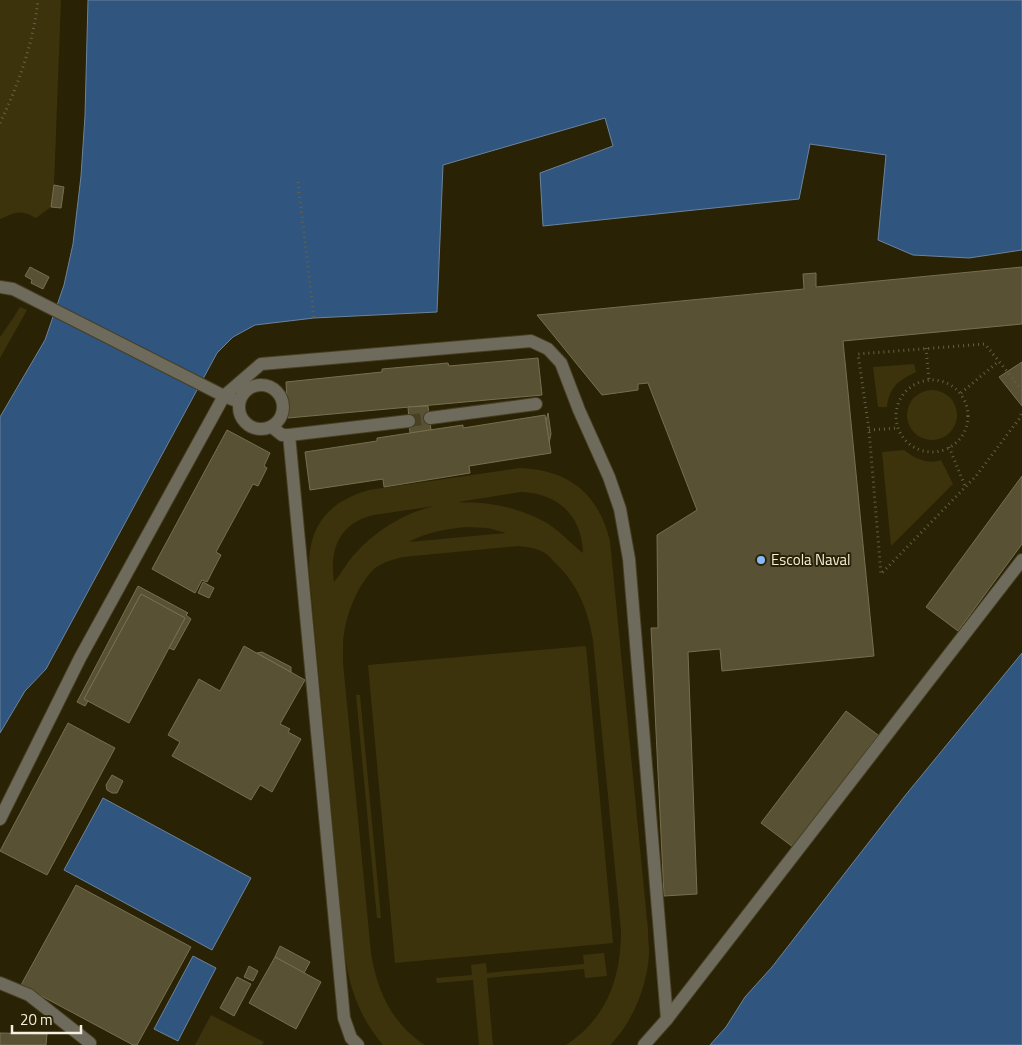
<svg xmlns="http://www.w3.org/2000/svg" width="1022" height="1045" font-family="'Titillium Web',sans-serif">
<style>
.green{fill:#3c330c;fill-rule:evenodd}
.water{fill:#30557e;stroke:#6b839b}
.building{fill:#595133;stroke:#776f50}
.lines{fill:none;stroke-linecap:round;stroke-linejoin:round}
.minor-tunnel{stroke:#484126;stroke-width:12;stroke-dasharray:12 6;stroke-linecap:butt}
.minor-casing{stroke:#463f23;stroke-width:14}
.path{stroke:#676047;stroke-width:3;stroke-dasharray:1 4;stroke-linecap:butt}
.minor{stroke:#6e6b5d;stroke-width:12}
.poi-dot{fill:#85bbfb;stroke:#2a2205;stroke-width:2}
.labels{text-anchor:middle;stroke-width:4;stroke-linejoin:round;paint-order:stroke}
.poi-label{font-size:15px;fill:#f4efde;stroke:#2a2205;text-anchor:start}
</style>
<rect width="100%" height="100%" fill="#2a2205"/>
<!-- green -->
<g class="green">
<path d="M 0,0 L 61,0 L 54,185 L 51,207 L 36,218 C 21,209 16,212 0,219 Z"/>
<path d="M 20,307 L 27,310 L 0,358 L 0,337 L 14,317 Z"/>
<path d="M 914,364 L 916,372 C 899,380 889,387 887,407 L 878,407 L 873,367 Z"/>
<circle cx="932" cy="415" r="25"/>
<path d="M 904,450 C 914,458 928,465 941,460 L 953,484 L 891,546 L 882,452 Z"/>
<path d="M 520,468 C 569,470 598,493 610,541 L 648,930 C 648,938 649,946 649,954 C 647,986 633,1022 610,1045 L 566,1045 C 607,1018 621,978 621,931 L 593,640 C 588,610 577,582 553,561 C 551,558 548,555 545,553 C 537,548 527,547 518,546 L 403,557 C 394,559 381,563 374,569 C 356,587 344,619 343,644 C 343,650 343,657 343,663 L 371,953 C 377,991 392,1024 425,1045 L 383,1045 C 360,1018 351,992 345,957 L 309,569 C 308,526 328,502 369,490 ZM 521,492 C 558,493 582,516 583,553 C 571,544 561,532 547,523 C 528,512 504,505 481,503 C 473,502 465,503 458,502 ZM 435,506 C 403,513 374,532 353,556 C 346,564 341,574 334,582 C 333,573 332,563 334,554 C 338,532 354,519 374,515 ZM 467,527 L 488,528 L 506,533 L 409,542 C 427,532 446,529 467,527 Z"/>
<path d="M 586,646 L 613,943 L 395,963 L 368,665 Z"/>
<path d="M 356,695 L 360,695 L 381,918 L 377,918 Z"/>
<path d="M 604,953 L 607,976 L 585,978 L 584,969 L 487,978 L 493,1045 L 479,1045 L 473,980 L 437,983 L 436,978 L 472,975 L 471,965 L 486,963 L 487,973 L 584,964 L 583,955 Z"/>
<path d="M 211,1015 L 264,1042 L 262,1045 L 195,1045 Z"/>
</g>
<!-- water -->
<g class="water">
<path d="M 88,0 L 1022,0 L 1022,250 L 969,258 L 913,255 L 878,240 L 886,155 L 810,144 L 799,199 L 543,226 L 540,173 L 613,146 L 605,118 L 443,165 L 437,312 L 314,318 L 255,325 L 233,337 L 217,353 L 46,669 L 25,691 L 0,733 L 0,417 L 45,340 L 64,285 L 73,244 L 81,176 L 85,116 Z"/>
<path d="M 1022,653 L 1022,1045 L 710,1045 L 726,1027 L 745,997 L 772,967 L 904,797 Z"/>
<path d="M 103,798 L 251,878 L 212,950 L 64,870 Z"/>
<path d="M 193,956 L 216,968 L 178,1041 L 154,1029 Z"/>
</g>
<!-- building -->
<g class="building">
<path d="M 54,185 L 64,187 L 61,208 L 51,207 Z"/>
<path d="M 30,267 L 49,277 L 43,289 L 31,283 L 32,280 L 25,276 Z"/>
<path d="M 1022,267 L 1022,324 L 843,341 L 874,656 L 722,671 L 720,649 L 688,652 L 697,894 L 664,896 L 651,628 L 658,628 L 657,535 L 697,510 L 648,383 L 638,384 L 638,390 L 602,395 L 537,315 L 804,289 L 803,274 L 816,273 L 816,287 Z"/>
<path d="M 538,358 L 542,395 L 288,418 L 286,382 L 382,372 L 382,369 L 448,363 L 449,366 Z"/>
<path d="M 1022,362 L 1022,406 L 999,377 Z"/>
<path d="M 428,406 L 431,430 L 410,433 L 408,407 Z"/>
<path d="M 548,413 L 551,434 L 549,443 L 546,421 Z"/>
<path d="M 545,415 L 551,453 L 469,466 L 470,473 L 384,487 L 383,479 L 310,490 L 305,452 L 377,441 L 377,438 L 410,433 L 463,425 L 463,428 Z"/>
<path d="M 227,430 L 270,453 L 264,466 L 267,468 L 258,486 L 253,484 L 216,552 L 221,555 L 207,582 L 202,580 L 195,593 L 152,569 Z"/>
<path d="M 1022,476 L 1022,544 L 958,631 L 926,607 Z"/>
<path d="M 203,582 L 214,588 L 209,598 L 198,593 Z"/>
<path d="M 138,586 L 188,613 L 186,615 L 191,619 L 174,650 L 169,648 L 185,618 L 141,594 L 84,699 L 88,701 L 85,706 L 77,702 Z"/>
<path d="M 141,594 L 185,618 L 129,723 L 84,699 Z"/>
<path d="M 244,646 L 305,680 L 280,724 L 290,729 L 288,732 L 301,739 L 272,792 L 260,785 L 251,800 L 172,756 L 180,742 L 168,735 L 199,679 L 220,691 Z"/>
<path d="M 262,652 L 291,667 L 291,672 L 257,653 Z"/>
<path d="M 846,711 L 878,735 L 793,847 L 761,823 Z"/>
<path d="M 68,723 L 115,748 L 47,875 L 0,851 Z"/>
<path d="M 112,775 L 123,781 L 117,793 L 112,793 L 107,790 L 106,785 Z"/>
<path d="M 76,885 L 191,947 L 137,1045 L 133,1045 L 21,985 Z"/>
<path d="M 280,946 L 310,962 L 304,973 L 275,957 Z"/>
<path d="M 275,957 L 321,982 L 296,1029 L 249,1003 Z"/>
<path d="M 249,966 L 258,971 L 253,981 L 244,977 Z"/>
<path d="M 237,977 L 251,984 L 234,1016 L 220,1008 Z"/>
<path d="M 0,1033 L 47,1034 L 46,1045 L 0,1045 Z"/>
</g>
<g class="lines">
<!-- minor-tunnel -->
<path class="minor-tunnel" d="M 409,421 L 430,418"/>
<!-- minor casing -->
<g class="minor-casing">
<g id="minor">
<path d="M 0,287 L 13,289 L 224,396 L 239,402"/>
<circle cx="261" cy="407" r="22"/>
<path d="M 430,418 L 536,404"/>
<path d="M 272,427 L 282,435 L 289,435 L 409,421"/>
<path d="M 289,435 L 344,1018 L 351,1038 L 358,1045"/>
<path d="M 0,819 L 80,658 L 224,396 L 261,364 L 531,341 L 548,349 L 561,363 L 579,410 L 609,477 L 620,509 L 629,559 L 667,1019"/>
<path d="M 0,983 L 29,995 L 90,1043 L 89,1045"/>
<path d="M 644,1045 L 667,1019 L 1022,560"/>
</g>
</g>
<!-- path -->
<g class="path">
<path d="M 0,123 C 19,83 33,44 38,0"/>
<path d="M 298,182 L 314,318"/>
<path d="M 926,348 L 929,380"/>
<circle cx="932" cy="416" r="36"/>
<path d="M 1022,390 L 985,344 L 858,354 L 869,430 L 881,574 L 976,476 L 1019,419 L 1022,412"/>
<path d="M 961,393 L 999,361"/>
<path d="M 869,430 L 899,428"/>
<path d="M 949,447 L 965,486"/>
</g>
<!-- minor -->
<use href="#minor" class="minor"/>
</g>
<!-- markers -->
<circle class="poi-dot" cx="761" cy="560" r="5"/>
<g class="labels">
<!-- poi labels -->
<g class="poi-label">
<text x="771" y="565">Escola Naval</text>
</g>
</g>
<!-- scale -->
<path d="M12 1025v8h69v-8" fill="none" stroke="#f4efde" stroke-width="2.5"/>
<text x="20" y="1025" font-size="15" fill="#f4efde" stroke="#2a2205" stroke-width="4" paint-order="stroke">20 m</text>
</svg>
